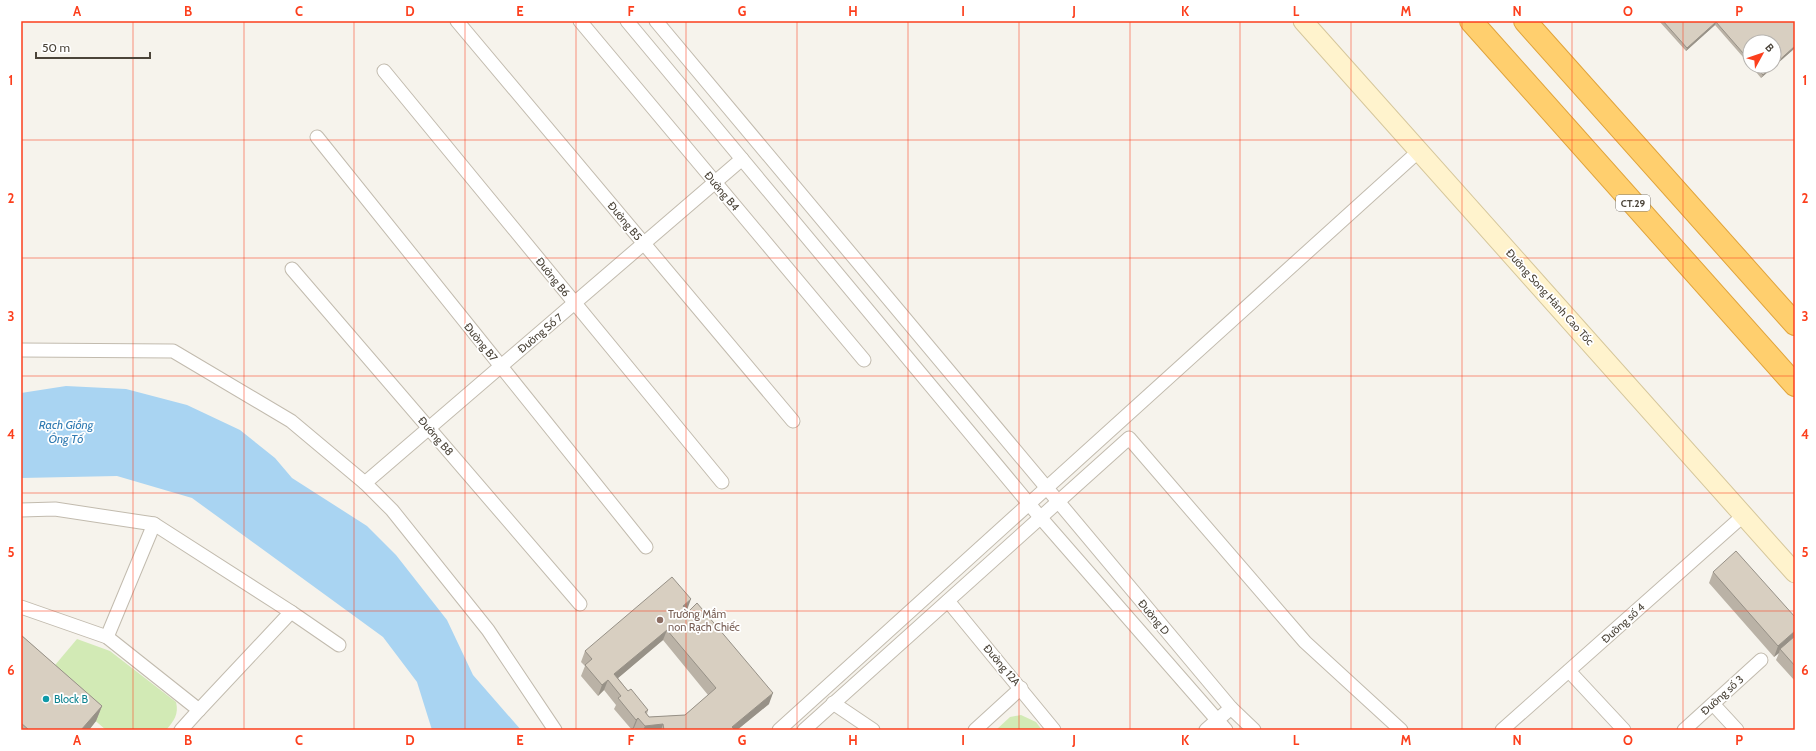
<svg xmlns="http://www.w3.org/2000/svg" width="1816" height="751" font-family="Cabin,sans-serif">
<style>
.green{fill:#d2eab5}
.water{fill:#a9d4f2}
.lines{fill:none;stroke-linecap:round;stroke-linejoin:round}
.minor-casing{stroke:#c2bbae;stroke-width:15}
.secondary-casing{stroke:#d6c79b;stroke-width:21}
.motorway-casing{stroke:#e0a43c;stroke-width:24}
.minor{stroke:#fff;stroke-width:13}
.secondary{stroke:#fff3cd;stroke-width:19}
.motorway{stroke:#ffcf6e;stroke-width:22}
.wall{fill:#bab2a6;fill-rule:evenodd}
.shaded-wall{fill:#979187}
.building{fill:#d8cfc1;stroke:#979187;fill-rule:evenodd}
.grid{fill:none;stroke:#fc3f1d;stroke-width:1;stroke-opacity:0.55}
.education-dot{fill:#8d6e63;stroke:#fff;stroke-width:1.5}
.culture-dot{fill:#0f9aa8;stroke:#fff;stroke-width:1.5}
.labels{text-anchor:middle;stroke-width:3.5;stroke-linejoin:round;paint-order:stroke}
.shield{fill:#fff;stroke:#817c74;stroke-width:1}
.shield-label{font-size:10px;font-weight:bold;fill:#4b4439}
.street-label{font-size:11px;fill:#4b4439;stroke:#fff}
.education-label{font-size:11px;fill:#785e54;stroke:#fff;text-anchor:start}
.culture-label{font-size:11px;fill:#0d838f;stroke:#fff;text-anchor:start}
.water-label{font-size:12px;font-style:italic;fill:#2e7ab2;stroke:#fff}
.neatline{fill:none;stroke:#fc3f1d;stroke-width:1.5}
.grid-label{font-size:13px;text-anchor:middle;font-weight:bold;fill:#fc3f1d}
</style>
<rect width="100%" height="100%" fill="#f6f3ec"/>
<!-- green -->
<g class="green">
<path d="M 77,639 L 110,651 L 176,702 C 179,714 174,721 166,730 L 106,730 L 45,677 Z"/>
<path d="M 1021,715 L 1036,722 L 1042,730 L 996,730 L 1010,717 Z"/>
</g>
<!-- water -->
<path class="water" d="M 66,386 L 126,389 L 187,405 L 240,430 L 275,458 L 292,478 L 367,526 L 396,555 L 447,620 L 473,675 L 521,730 L 432,730 L 417,682 L 383,637 L 192,498 L 117,476 L 21,478 L 21,393 Z"/>
<g class="lines">
<!-- minor casing -->
<g class="minor-casing">
<g id="minor">
<path d="M 457,21 L 793,421"/>
<path d="M 580,21 L 864,360"/>
<path d="M 627,21 L 1040,517 L 1226,730"/>
<path d="M 656,21 L 1231,708 L 1254,730"/>
<path d="M 384,71 L 722,482"/>
<path d="M 317,137 L 646,547"/>
<path d="M 292,269 L 580,604"/>
<path d="M 21,350 L 173,351 L 291,421 L 365,483 L 392,510 L 488,630 L 555,730"/>
<path d="M 365,483 L 742,159"/>
<path d="M 21,510 L 55,509 L 154,524 L 291,612 L 339,645"/>
<path d="M 948,601 L 1054,730"/>
<path d="M 21,607 L 107,637 L 199,710 L 181,730"/>
<path d="M 107,637 L 154,524"/>
<path d="M 1569,671 L 1624,730"/>
<path d="M 833,703 L 873,730"/>
<path d="M 1713,704 L 1737,730"/>
<path d="M 199,710 L 291,612"/>
<path d="M 779,730 L 1420,150"/>
<path d="M 804,730 L 1129,438 L 1305,642 L 1401,730"/>
<path d="M 975,730 L 1021,688"/>
<path d="M 1206,730 L 1231,708"/>
<path d="M 1502,730 L 1744,515"/>
<path d="M 1684,730 L 1761,660"/>
</g>
</g>
<!-- secondary casing -->
<g class="secondary-casing">
<path id="secondary" d="M 1303,21 L 1795,573"/>
</g>
<!-- motorway casing -->
<g class="motorway-casing">
<g id="motorway">
<path d="M 1471,21 L 1795,385"/>
<path d="M 1525,21 L 1795,324"/>
</g>
</g>
<!-- minor -->
<use href="#minor" class="minor"/>
<!-- secondary -->
<use href="#secondary" class="secondary"/>
<!-- motorway -->
<use href="#motorway" class="motorway"/>
</g>
<!-- wall -->
<g class="wall">
<path d="M 1659,21 L 1795,21 L 1795,48 L 1761,78 L 1751,66 L 1774,66 L 1750,42 L 1750,65 L 1715,25 L 1686,51 Z"/>
<path d="M 1713,572 L 1795,617 L 1795,681 L 1776,660 L 1779,653 L 1774,657 L 1709,583 Z"/>
<path d="M 687,610 L 687,611 L 769,704 L 737,730 L 636,730 L 634,728 L 632,730 L 614,709 L 616,705 L 604,690 L 598,696 L 581,676 L 585,666 L 581,662 L 585,651 ZM 663,640 L 708,695 L 685,715 L 649,717 L 647,714 L 648,710 L 628,691 L 618,678 Z"/>
<path d="M 21,635 L 102,706 L 96,721 L 89,730 L 21,730 Z"/>
</g>
<!-- shaded-wall -->
<g class="shaded-wall">
<path d="M 1716,22 L 1715,25 L 1686,51 L 1687,48 Z"/>
<path d="M 1795,46 L 1795,48 L 1761,78 L 1763,75 L 1772,66 L 1774,66 L 1774,65 Z"/>
<path d="M 691,599 L 687,610 L 679,617 L 683,606 Z"/>
<path d="M 667,630 L 663,640 L 611,684 L 614,674 Z"/>
<path d="M 1795,631 L 1795,639 L 1780,649 L 1779,653 L 1774,657 L 1778,646 Z"/>
<path d="M 608,680 L 604,690 L 598,696 L 602,685 Z"/>
<path d="M 773,693 L 769,704 L 737,730 L 731,730 L 732,727 Z"/>
<path d="M 102,706 L 96,721 L 89,730 L 81,730 Z"/>
<path d="M 638,718 L 634,728 L 632,730 L 636,720 Z"/>
<path d="M 663,724 L 661,730 L 643,730 L 645,726 Z"/>
</g>
<!-- building -->
<g class="building">
<path d="M 1663,21 L 1795,21 L 1795,46 L 1774,65 L 1774,42 L 1750,42 L 1750,61 L 1716,22 L 1687,48 Z"/>
<path d="M 1755,66 L 1772,66 L 1763,75 Z"/>
<path d="M 1736,551 L 1795,617 L 1795,631 L 1778,646 L 1713,572 Z"/>
<path d="M 672,577 L 691,599 L 683,606 L 688,612 L 697,603 L 773,693 L 732,727 L 735,730 L 664,730 L 663,724 L 645,726 L 638,718 L 636,720 L 618,698 L 621,696 L 608,680 L 602,685 L 585,665 L 592,659 L 585,651 ZM 667,630 L 716,688 L 685,715 L 649,717 L 645,712 L 648,710 L 631,689 L 628,691 L 614,674 Z"/>
<path d="M 21,635 L 102,706 L 81,730 L 29,730 L 21,723 Z"/>
<path d="M 1795,636 L 1795,666 L 1780,649 Z"/>
</g>
<!-- grid -->
<path class="grid" d="M 133,21 L 133,730M 244,21 L 244,730M 354,21 L 354,730M 465,21 L 465,730M 576,21 L 576,730M 686,21 L 686,730M 797,21 L 797,730M 908,21 L 908,730M 1019,21 L 1019,730M 1130,21 L 1130,730M 1240,21 L 1240,730M 1351,21 L 1351,730M 1462,21 L 1462,730M 1572,21 L 1572,730M 1683,21 L 1683,730M 21,140 L 1795,140M 21,258 L 1795,258M 21,376 L 1795,376M 21,493 L 1795,493M 21,611 L 1795,611"/>
<!-- markers -->
<circle class="education-dot" cx="660" cy="620" r="4"/>
<circle class="culture-dot" cx="46" cy="699" r="4"/>
<g class="labels">
<!-- shield labels -->
<rect class="shield" x="1616" y="195" width="34" height="16" rx="3"/>
<g class="shield-label">
<text x="1633" y="207">CT.29</text>
</g>
<!-- street labels -->
<g class="street-label">
<text transform="translate(722 191) rotate(50)" y="4">Đường B4</text>
<text transform="translate(625 221) rotate(50)" y="4">Đường B5</text>
<text transform="translate(553 277) rotate(51)" y="4">Đường B6</text>
<text transform="translate(1550 297) rotate(48)" y="4">Đường Song Hành Cao Tốc</text>
<text transform="translate(540 333) rotate(-40)" y="4">Đường Số 7</text>
<text transform="translate(481 342) rotate(51)" y="4">Đường B7</text>
<text transform="translate(436 436) rotate(49)" y="4">Đường B8</text>
<text transform="translate(1154 617) rotate(50)" y="4">Đường D</text>
<text transform="translate(1623 623) rotate(-42)" y="4">Đường số 4</text>
<text transform="translate(1002 665) rotate(50)" y="4">Đường 12A</text>
<text transform="translate(1722 695) rotate(-42)" y="4">Đường số 3</text>
</g>
<!-- education labels -->
<g class="education-label">
<text x="668" y="618">Trường Mầm<tspan x="668" dy="13">non Rạch Chiếc</tspan></text>
</g>
<!-- culture labels -->
<g class="culture-label">
<text x="54" y="703">Block B</text>
</g>
<!-- water labels -->
<g class="water-label">
<text x="66" y="429">Rạch Giồng<tspan x="66" dy="14">Ông Tố</tspan></text>
</g>
</g>
<!-- border -->
<rect width="1816" height="751" fill="none" stroke="#ffffff" stroke-width="44"/>
<!-- north arrow -->
<g transform="translate(1762 54) rotate(50)"><circle r="19" fill="#ffffff" stroke="#b7b4b0"/>
<path d="M0-3L7 15L0 10L-7 15Z" fill="#fc3f1d"/>
<text y="-6" font-size="11" font-weight="bold" text-anchor="middle" fill="#4b4439">B</text>
</g>
<!-- scale -->
<path d="M36 52v6h114v-6" fill="none" stroke="#4b4439" stroke-width="2"/>
<text x="42" y="52" font-size="12" fill="#4b4439" stroke="#ffffff" stroke-width="3" paint-order="stroke">50 m</text>
<rect x="22" y="22" width="1772" height="707" class="neatline"/>
<g class="grid-label">
<text x="77" y="16">A</text>
<text x="188" y="16">B</text>
<text x="299" y="16">C</text>
<text x="410" y="16">D</text>
<text x="520" y="16">E</text>
<text x="631" y="16">F</text>
<text x="742" y="16">G</text>
<text x="853" y="16">H</text>
<text x="963" y="16">I</text>
<text x="1074" y="16">J</text>
<text x="1185" y="16">K</text>
<text x="1296" y="16">L</text>
<text x="1406" y="16">M</text>
<text x="1517" y="16">N</text>
<text x="1628" y="16">O</text>
<text x="1739" y="16">P</text>
<text x="11" y="85">1</text>
<text x="1805" y="85">1</text>
<text x="11" y="203">2</text>
<text x="1805" y="203">2</text>
<text x="11" y="321">3</text>
<text x="1805" y="321">3</text>
<text x="11" y="439">4</text>
<text x="1805" y="439">4</text>
<text x="11" y="557">5</text>
<text x="1805" y="557">5</text>
<text x="11" y="675">6</text>
<text x="1805" y="675">6</text>
<text x="77" y="745">A</text>
<text x="188" y="745">B</text>
<text x="299" y="745">C</text>
<text x="410" y="745">D</text>
<text x="520" y="745">E</text>
<text x="631" y="745">F</text>
<text x="742" y="745">G</text>
<text x="853" y="745">H</text>
<text x="963" y="745">I</text>
<text x="1074" y="745">J</text>
<text x="1185" y="745">K</text>
<text x="1296" y="745">L</text>
<text x="1406" y="745">M</text>
<text x="1517" y="745">N</text>
<text x="1628" y="745">O</text>
<text x="1739" y="745">P</text>
</g>
</svg>
